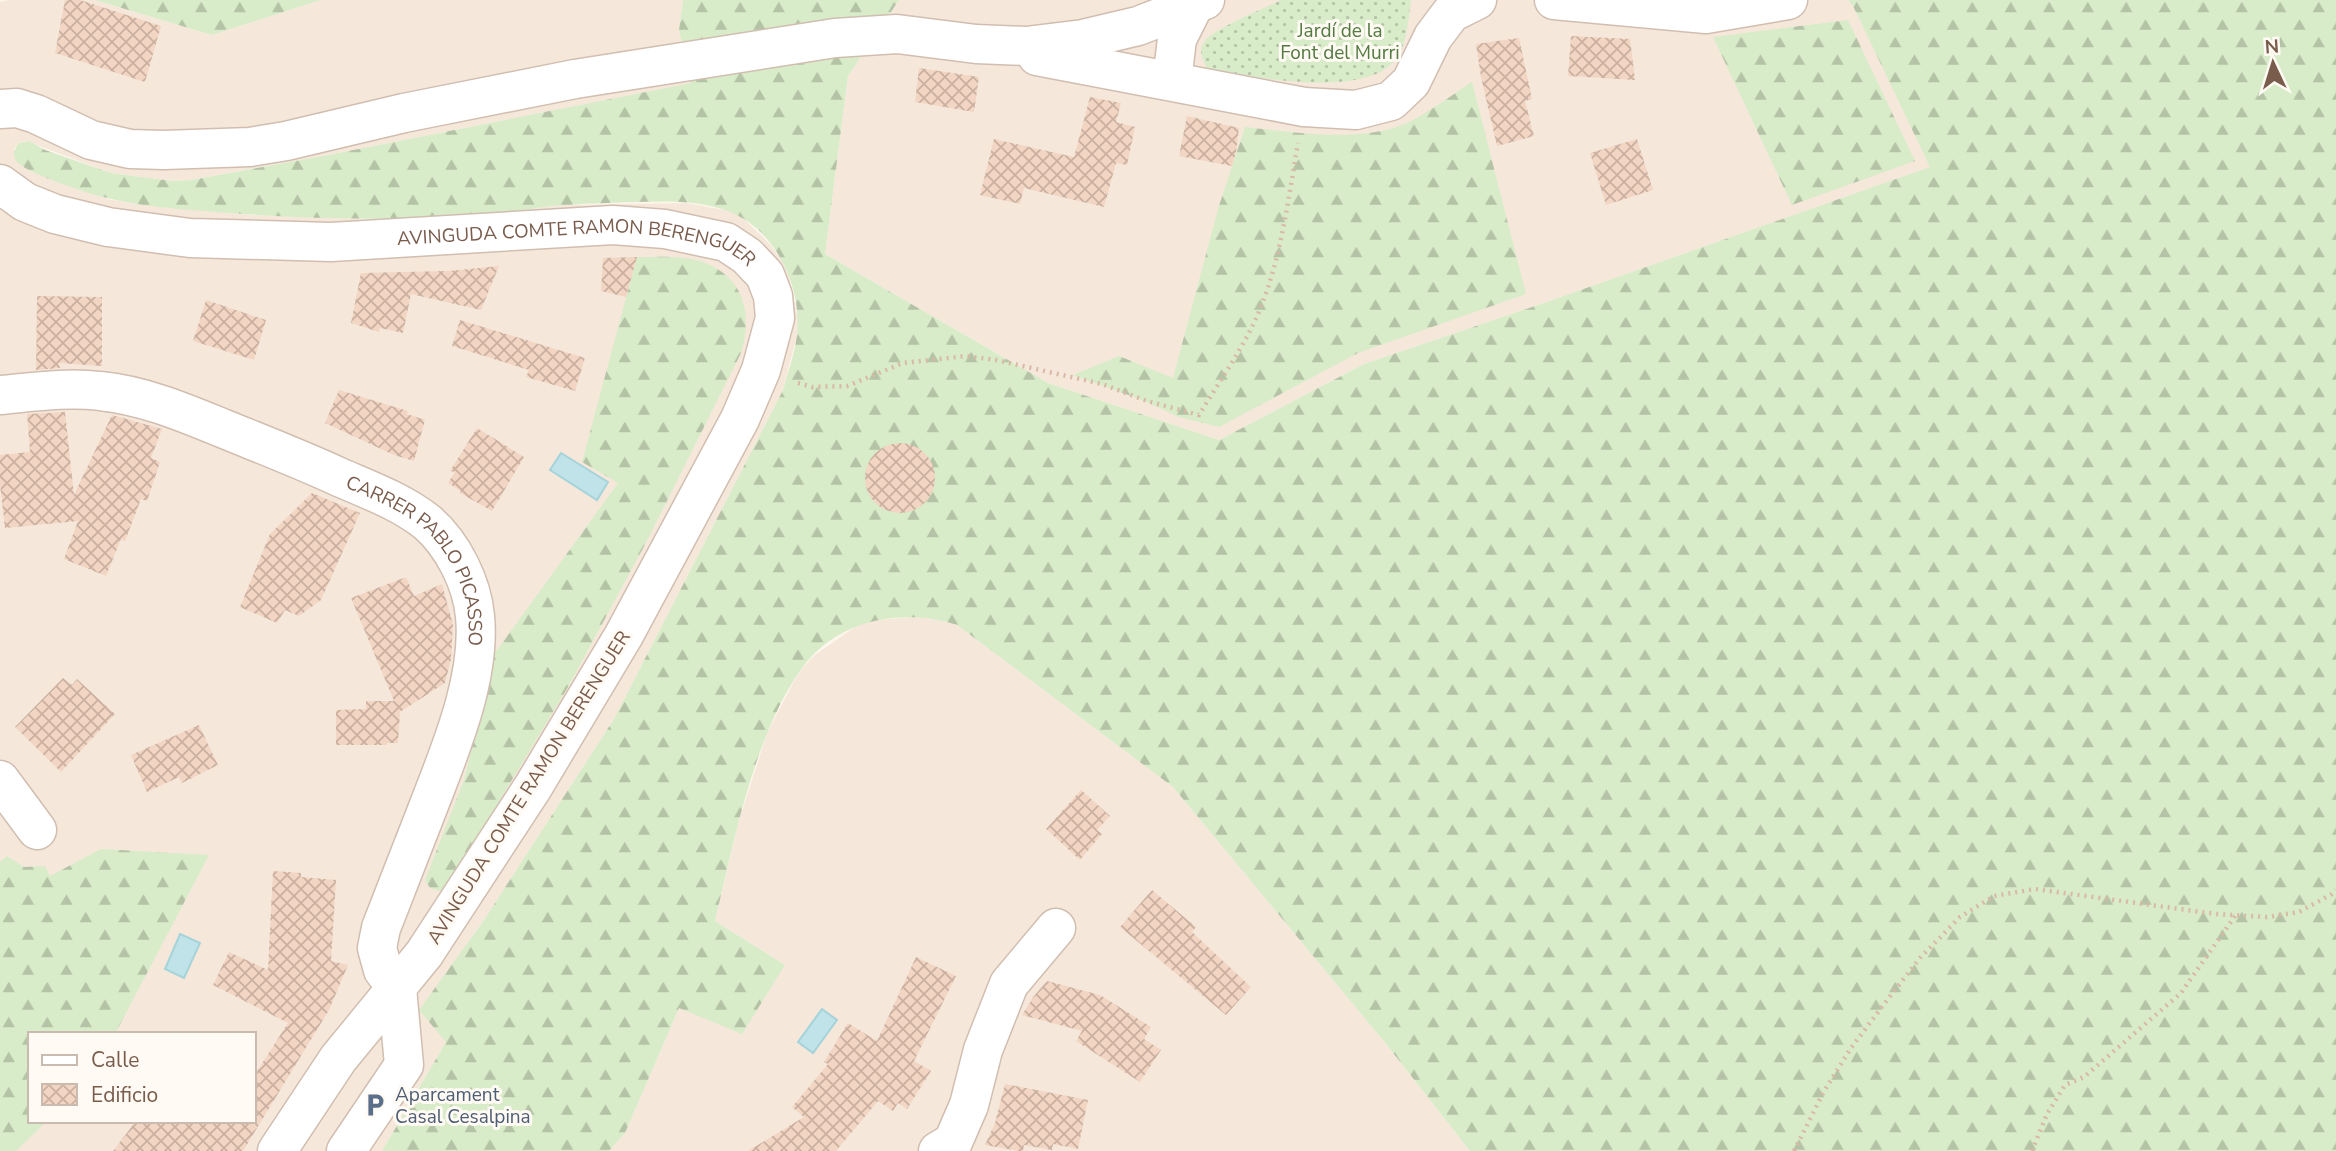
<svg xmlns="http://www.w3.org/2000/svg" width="2336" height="1151" font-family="'Nunito Sans',sans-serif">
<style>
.residential{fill:#f5e8da;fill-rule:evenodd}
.forest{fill:url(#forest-firs)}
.garden{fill:url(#garden-dots)}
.water{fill:#bfe3e8;stroke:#a5d3da;stroke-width:2}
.building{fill:url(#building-cross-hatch)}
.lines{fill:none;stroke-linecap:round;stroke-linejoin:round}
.minor-casing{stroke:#d1beb0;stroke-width:41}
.path{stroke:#d9b8a5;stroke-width:4.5;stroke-dasharray:2 5;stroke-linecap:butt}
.minor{stroke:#fff;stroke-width:38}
.labels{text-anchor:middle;stroke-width:6;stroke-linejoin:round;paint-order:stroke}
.park-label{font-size:19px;fill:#537a41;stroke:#fffaf3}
.street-label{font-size:19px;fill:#7a5c4d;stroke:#fffaf3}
.service-label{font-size:19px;fill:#4e5e75;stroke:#fffaf3;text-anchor:start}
</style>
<defs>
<pattern id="forest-firs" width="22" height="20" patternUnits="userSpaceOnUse" patternTransform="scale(1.75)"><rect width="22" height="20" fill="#d8ecc9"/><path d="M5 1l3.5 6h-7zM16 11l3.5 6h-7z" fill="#b4c2a5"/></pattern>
<pattern id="garden-dots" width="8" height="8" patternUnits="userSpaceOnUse" patternTransform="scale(1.75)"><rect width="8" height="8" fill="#d8ecc9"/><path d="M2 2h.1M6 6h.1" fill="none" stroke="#b4c2a5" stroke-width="1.8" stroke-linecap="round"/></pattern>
<pattern id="building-cross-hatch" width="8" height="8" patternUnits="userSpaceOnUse" patternTransform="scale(1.75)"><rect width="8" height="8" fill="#f3d5c3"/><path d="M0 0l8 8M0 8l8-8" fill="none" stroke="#cab0a1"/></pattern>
</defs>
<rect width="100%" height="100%" fill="#fdf6ec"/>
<!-- residential -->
<g class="residential">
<path d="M 8,0 L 95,0 L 212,35 L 321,0 L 683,0 L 679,30 L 692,83 L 328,155 L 191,180 L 172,181 L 111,173 L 26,141 L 19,143 L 14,149 L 15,159 L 37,173 L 107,199 L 137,204 L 252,215 L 376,220 L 567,205 L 686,203 L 730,211 L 742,217 L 770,244 L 783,262 L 789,276 L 798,318 L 797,335 L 783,390 L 614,719 L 482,923 L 443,979 L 446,1042 L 382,1151 L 0,1151 L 0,2 ZM 30,1034 L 254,1034 L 254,1121 L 30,1121 Z"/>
<path d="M 899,0 L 1848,0 L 1853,6 L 1931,167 L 1538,305 L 1364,364 L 1219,440 L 1048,383 L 825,254 L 848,76 Z"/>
<path d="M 913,617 L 935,619 L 957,625 L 1173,787 L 1386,1044 L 1470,1151 L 609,1151 L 625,1133 L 679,1008 L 785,965 L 715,921 L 738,824 L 767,733 L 793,683 L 803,667 L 815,655 L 852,629 L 864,622 L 876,620 Z"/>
</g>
<!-- forest -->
<g class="forest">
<path d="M 95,0 L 321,0 L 212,35 Z"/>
<path d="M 683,0 L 899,0 L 848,76 L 825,254 L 1048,383 L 1219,440 L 1364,364 L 1538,305 L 1930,167 L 1853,6 L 1848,0 L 2336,0 L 2336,1151 L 1470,1151 L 1386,1044 L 1173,787 L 957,625 C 902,607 837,620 802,668 C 754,735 734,841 715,921 L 785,965 L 742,1034 L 679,1008 L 625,1133 L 609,1151 L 382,1151 L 446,1042 L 419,1010 L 482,923 L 614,719 L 783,390 C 788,372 795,353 797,334 C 802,287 776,230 730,212 C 701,200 667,201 636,202 C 613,203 590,203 568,205 C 541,206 515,212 489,214 C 397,222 306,219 215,212 C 167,208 119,205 74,188 C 60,183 27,172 17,162 C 11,155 15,148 19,143 L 29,141 L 45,150 L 111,173 L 172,181 L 191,180 L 328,155 L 691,83 L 679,30 Z"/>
<path d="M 1848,20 L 1915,161 L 1792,205 L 1713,37 Z"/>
<path d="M 1472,82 L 1526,294 L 1358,353 L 1219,427 L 1179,417 L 1142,400 L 1073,375 L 1119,356 L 1173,378 L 1218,209 L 1245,127 C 1295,132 1359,144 1407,123 C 1428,113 1452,95 1472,82 Z"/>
<path d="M 637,257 C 658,257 683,255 703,262 C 744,277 753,314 741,353 L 648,539 L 568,687 L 448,886 L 440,891 L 430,888 L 425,880 L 464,780 L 495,653 L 618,483 L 582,462 Z"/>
<path d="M 101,849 L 209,855 L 115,1034 L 30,1034 L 30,1121 L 47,1121 L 16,1151 L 0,1151 L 0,862 L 7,856 L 24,867 L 45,866 L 50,876 Z"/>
</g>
<!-- garden -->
<path class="garden" d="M 1281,0 L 1411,0 C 1408,21 1408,45 1394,61 C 1364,99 1250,77 1207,68 C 1203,59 1198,51 1204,42 C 1212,29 1265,8 1281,0 Z"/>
<!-- water -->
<g class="water">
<path d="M 561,453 L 608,482 L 597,500 L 550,470 Z"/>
<path d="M 180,934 L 200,943 L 184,978 L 165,969 Z"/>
<path d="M 822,1009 L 837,1020 L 813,1053 L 798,1042 Z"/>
</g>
<!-- building -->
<g class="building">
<path d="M 65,0 L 80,0 L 161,26 L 145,82 L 55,53 Z"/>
<path d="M 1571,36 L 1630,39 L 1635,80 L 1568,76 Z"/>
<path d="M 1519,38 L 1532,99 L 1525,101 L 1534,136 L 1497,146 L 1481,77 L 1476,44 Z"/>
<path d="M 919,68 L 979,77 L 974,112 L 915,102 Z"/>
<path d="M 1090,97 L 1121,103 L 1116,122 L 1135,127 L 1127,165 L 1116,163 L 1104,207 L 1024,188 L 1020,204 L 980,195 L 994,139 L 1074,157 Z"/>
<path d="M 1187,116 L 1239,128 L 1236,152 L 1232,166 L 1179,156 Z"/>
<path d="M 1637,139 L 1653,190 L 1606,205 L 1590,153 Z"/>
<path d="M 637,257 L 626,297 L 601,291 L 603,258 Z"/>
<path d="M 499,266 L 481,310 L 411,294 L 403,333 L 380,328 L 379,332 L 351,323 L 361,273 L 449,271 Z"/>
<path d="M 37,296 L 102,297 L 102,366 L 59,363 L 60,368 L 36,370 Z"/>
<path d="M 206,300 L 266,320 L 254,360 L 193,341 Z"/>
<path d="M 460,320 L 585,358 L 575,391 L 526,377 L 529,370 L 452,346 Z"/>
<path d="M 339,390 L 408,411 L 407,414 L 425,420 L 414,461 L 394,455 L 325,423 Z"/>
<path d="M 65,412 L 74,495 L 112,415 L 162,429 L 151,458 L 160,462 L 147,501 L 141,499 L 125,541 L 121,539 L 106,576 L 64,559 L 78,521 L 5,528 L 0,484 L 0,455 L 30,452 L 27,414 Z"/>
<path d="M 477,428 L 524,457 L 492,511 L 460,493 L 461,491 L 448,483 L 455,472 L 450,471 Z"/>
<circle cx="900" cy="478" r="35"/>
<path d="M 312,493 L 360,513 L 321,600 L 299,616 L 285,610 L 277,623 L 240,607 L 270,534 Z"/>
<path d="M 406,577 L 414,596 L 442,584 L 453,625 L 451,659 L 445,683 L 400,712 L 398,743 L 387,743 L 387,745 L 336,745 L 336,710 L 366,709 L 366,701 L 394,701 L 351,598 Z"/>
<path d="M 63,678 L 72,685 L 77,679 L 115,714 L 61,772 L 15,727 Z"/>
<path d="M 199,725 L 218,765 L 182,783 L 179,777 L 147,792 L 131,755 Z"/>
<path d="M 1081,790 L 1110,816 L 1097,830 L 1102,834 L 1080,860 L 1046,829 Z"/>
<path d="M 273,871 L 301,873 L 301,877 L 336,880 L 331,961 L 348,965 L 329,1010 L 243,1151 L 113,1151 L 136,1121 L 254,1121 L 254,1076 L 288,1023 L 213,985 L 229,952 L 268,970 Z"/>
<path d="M 1152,890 L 1196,927 L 1192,932 L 1251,987 L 1226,1015 L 1120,927 Z"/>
<path d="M 916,957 L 956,976 L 914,1061 L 931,1071 L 907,1109 L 898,1103 L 893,1111 L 878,1101 L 836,1151 L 748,1151 L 804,1117 L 792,1107 L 828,1064 L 824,1062 L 848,1023 L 877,1041 Z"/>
<path d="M 1047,981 L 1100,995 L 1151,1027 L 1144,1039 L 1161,1050 L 1140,1082 L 1076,1041 L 1082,1031 L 1022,1015 L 1034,996 Z"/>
<path d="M 1005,1084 L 1088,1100 L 1078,1149 L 1053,1144 L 1052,1150 L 1024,1145 L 1023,1151 L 1019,1151 L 985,1145 L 995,1123 Z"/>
</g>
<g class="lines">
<!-- minor casing -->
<g class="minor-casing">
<g id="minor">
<path d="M 1554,0 L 1706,14 L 1788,0"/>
<path d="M 1037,56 L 1304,107 L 1356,110 L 1391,101 L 1411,82 L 1433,37 L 1451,13 L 1477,0"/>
<path d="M 1172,81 L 1177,39 L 1194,5"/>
<path d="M 0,109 L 17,108 L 36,114 L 91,140 L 130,149 L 164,150 L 250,147 L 286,141 L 404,113 L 575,79 L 835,38 L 897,34 L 976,44 L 1026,46 L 1083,39 L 1138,26 L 1205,0"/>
<path id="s1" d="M 0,184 L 25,202 L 55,214 L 108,227 L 190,238 L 331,242 L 613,225 L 665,229 L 726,242 L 747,256 L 765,275 L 773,296 L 775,318 L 761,370 L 740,419 L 624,635 L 533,787 L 424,954 L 338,1059 L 277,1151"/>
<path id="s2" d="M 0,395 C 33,392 67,387 100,391 C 142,395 183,412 222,428 C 261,444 300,459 339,477 C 369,490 402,502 428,523 C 453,545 472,583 475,616 C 481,677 451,748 429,805 C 413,846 397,887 381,928 L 377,948 L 383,970 L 397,988 L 404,1065 L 346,1151"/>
<path d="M 0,780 L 37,830"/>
<path d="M 938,1151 L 953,1142 L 969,1105 L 983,1050 L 1009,984 L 1056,928"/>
</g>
</g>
<!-- path -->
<g class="path">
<path d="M 798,383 L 812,387 L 847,386 L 903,363 L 966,356 L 996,360 L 1102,384 L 1147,401 L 1199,415 C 1219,382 1242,350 1258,314 C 1281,260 1288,200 1298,143"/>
<path d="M 1794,1151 L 1823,1093 L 1851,1048 L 1891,995 L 1920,958 L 1960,917 L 1994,896 L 2035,889 L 2216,914 L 2267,917 L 2299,912 L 2332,894 L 2336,890"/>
<path d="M 2032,1151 L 2047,1114 L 2065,1085 L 2084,1077 L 2181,993 L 2235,916"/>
</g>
<!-- minor -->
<use href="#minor" class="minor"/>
</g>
<!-- icons -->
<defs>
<g id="parking-bare" transform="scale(1.89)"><path d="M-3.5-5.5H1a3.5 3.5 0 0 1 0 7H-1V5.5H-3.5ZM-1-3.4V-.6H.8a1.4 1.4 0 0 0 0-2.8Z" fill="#5c6f8a" stroke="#fffaf3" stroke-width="2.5" paint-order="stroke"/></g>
</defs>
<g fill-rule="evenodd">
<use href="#parking-bare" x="375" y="1105"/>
</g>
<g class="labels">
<!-- park labels -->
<g class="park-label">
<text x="1340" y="37">Jardí de la<tspan x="1340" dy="22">Font del Murri</tspan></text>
</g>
<!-- street labels -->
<g class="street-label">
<text dy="7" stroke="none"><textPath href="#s1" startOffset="590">AVINGUDA COMTE RAMON BERENGUER</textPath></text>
<text dy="7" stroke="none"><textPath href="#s2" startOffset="478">CARRER PABLO PICASSO</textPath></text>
<text transform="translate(528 787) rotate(-58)" y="7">AVINGUDA COMTE RAMON BERENGUER</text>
</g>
<!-- service labels -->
<g class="service-label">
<text x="395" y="1101">Aparcament<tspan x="395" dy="22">Casal Cesalpina</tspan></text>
</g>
</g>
<!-- legend -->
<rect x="28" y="1032" width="228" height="91" fill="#fffaf3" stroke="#cabbb1" stroke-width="2"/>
<rect x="42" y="1055" width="35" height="10" fill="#ffffff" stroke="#cabbb1" stroke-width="2"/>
<text x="91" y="1067" font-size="21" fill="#7a5c4d">Calle</text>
<rect x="42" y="1084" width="35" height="21" fill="url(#building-cross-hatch)" stroke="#cabbb1" stroke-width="2"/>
<text x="91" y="1102" font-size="21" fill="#7a5c4d">Edificio</text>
<!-- north arrow -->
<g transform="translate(2273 63) rotate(356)" stroke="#fffaf3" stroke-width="5" paint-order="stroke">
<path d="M0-5L12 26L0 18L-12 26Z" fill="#7a5c4d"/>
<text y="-10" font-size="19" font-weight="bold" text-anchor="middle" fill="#7a5c4d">N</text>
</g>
</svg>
